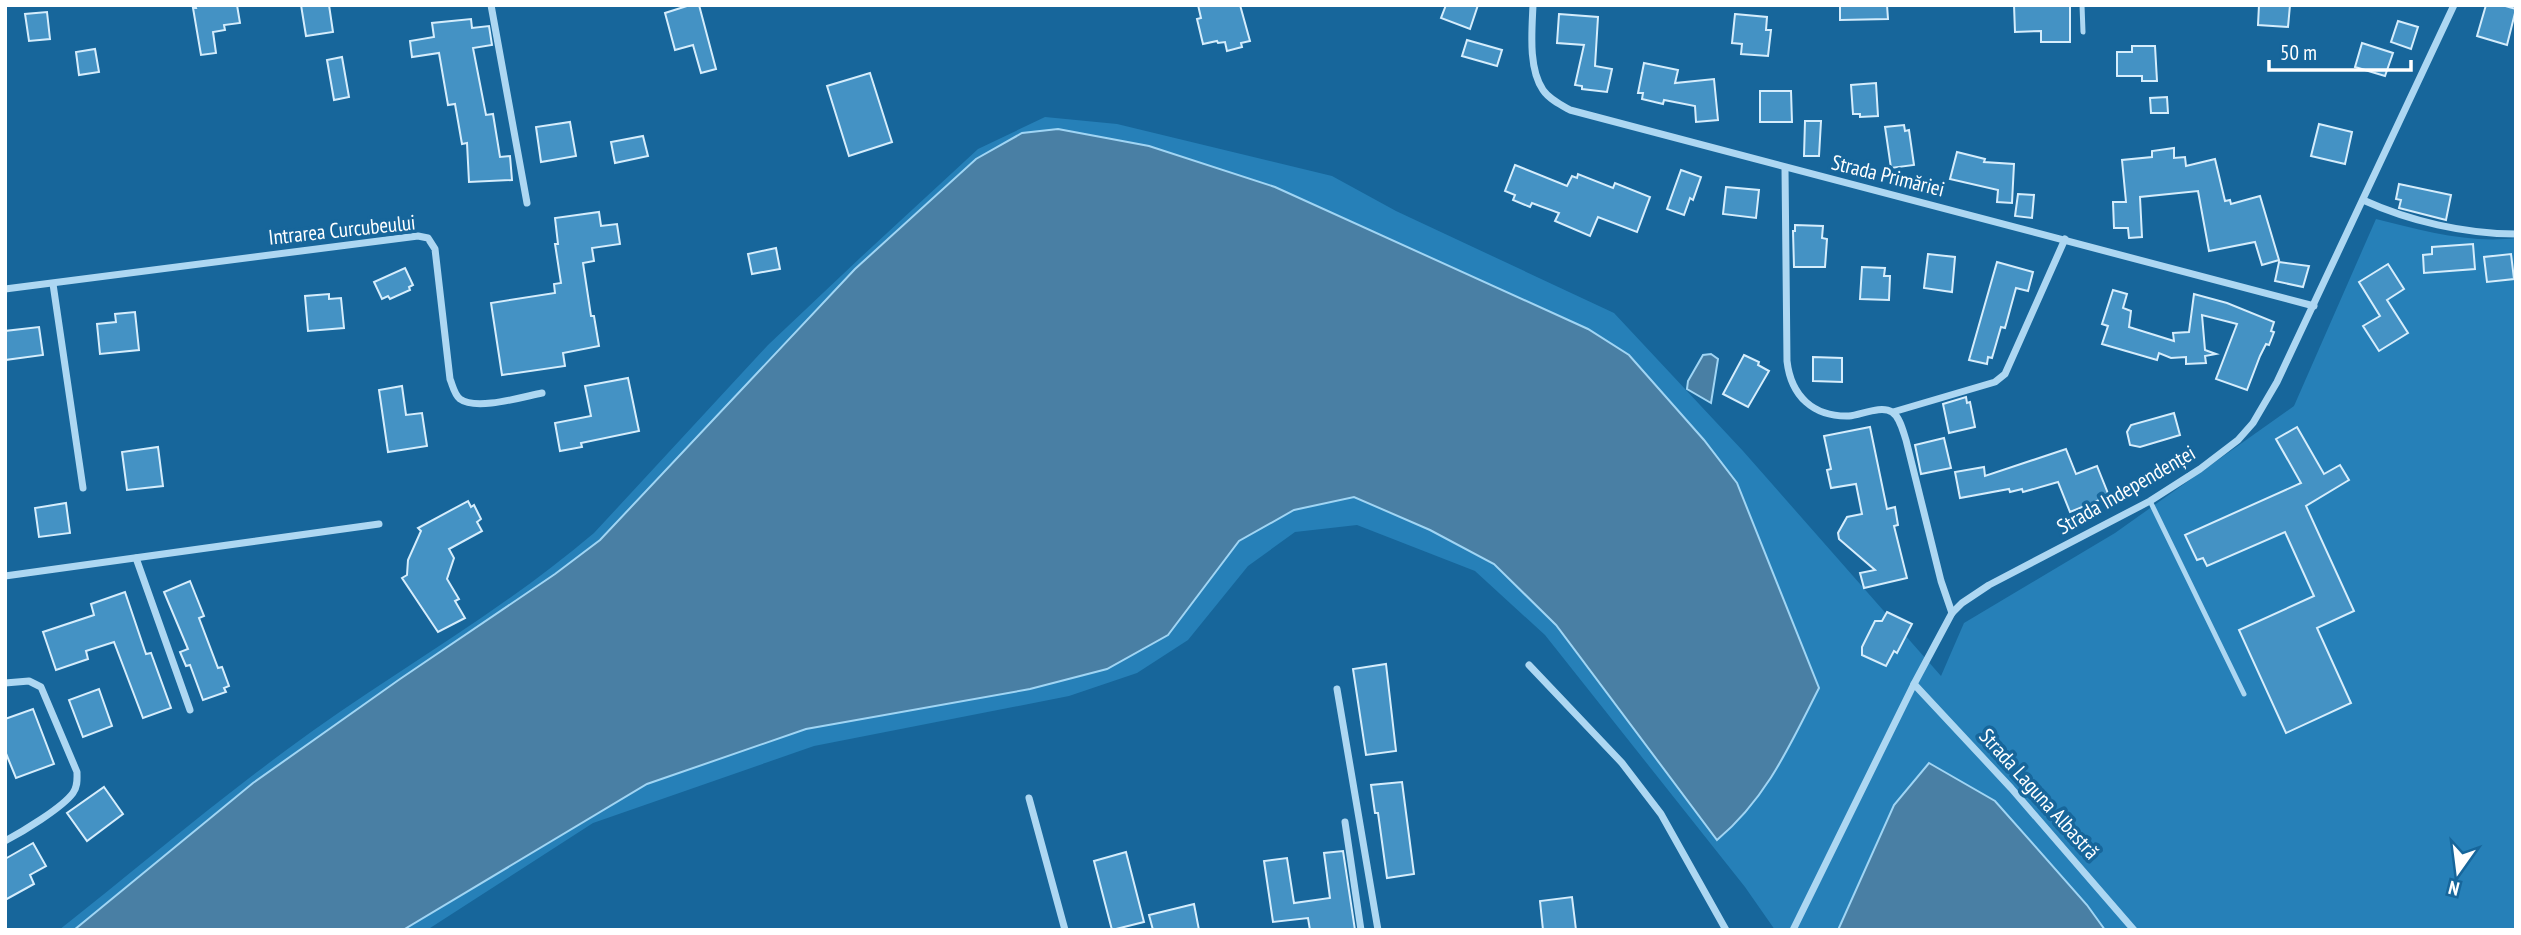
<svg xmlns="http://www.w3.org/2000/svg" width="2521" height="935" font-family="'PT Sans Narrow',sans-serif">
<style>
.green{fill:#2680b8}
.water{fill:#497fa4;stroke:#a0d5f4;stroke-width:2}
.building{fill:#4492c4;stroke:#d5edfc;stroke-width:2}
.lines{fill:none;stroke-linecap:round;stroke-linejoin:round}
.lane{stroke:#add7f2;stroke-width:5}
.street{stroke:#add7f2;stroke-width:7}
.labels{text-anchor:middle;stroke-width:7;stroke-linejoin:round;paint-order:stroke}
.street-label{font-size:21px;fill:#fff;stroke:#17669b}
</style>
<rect width="100%" height="100%" fill="#17669b"/>
<!-- green -->
<path class="green" d="M 1045,117 L 1117,124 L 1332,176 L 1396,211 L 1614,313 L 1743,451 L 1941,676 L 1964,623 L 2115,533 L 2294,406 L 2376,219 C 2420,230 2470,244 2516,238 L 2516,930 L 1775,930 L 1745,887 L 1545,635 L 1475,571 L 1357,525 L 1295,532 L 1248,566 L 1188,640 L 1137,673 L 1069,696 L 814,746 L 593,823 L 427,930 L 59,930 C 135,870 208,808 285,751 C 386,676 498,615 594,533 L 768,345 L 860,258 L 978,149 Z"/>
<!-- water -->
<g class="water">
<path d="M 1058,129 L 1149,146 L 1275,187 L 1588,329 L 1629,355 L 1704,440 L 1737,483 L 1819,688 C 1790,745 1767,798 1717,840 L 1556,625 L 1494,564 L 1430,530 L 1354,497 L 1294,510 L 1239,541 L 1168,635 L 1107,669 L 1030,689 L 806,729 L 647,784 L 403,930 L 74,930 L 253,783 L 400,679 L 555,574 L 600,540 L 855,269 L 976,159 L 1022,133 Z"/>
<path d="M 1711,354 L 1718,359 L 1711,403 L 1687,389 L 1688,381 L 1703,355 Z"/>
<path d="M 1929,763 L 1995,801 L 2087,905 L 2105,930 L 1838,930 L 1894,805 Z"/>
</g>
<!-- building -->
<g class="building">
<path d="M 195,5 L 237,5 L 240,23 L 224,25 L 225,30 L 213,32 L 216,53 L 201,55 L 193,8 L 196,8 Z"/>
<path d="M 301,5 L 329,5 L 333,32 L 306,36 Z"/>
<path d="M 690,5 L 699,5 L 716,69 L 701,73 L 693,45 L 675,50 L 665,13 Z"/>
<path d="M 1198,5 L 1240,5 L 1250,41 L 1241,43 L 1242,47 L 1227,51 L 1225,42 L 1218,43 L 1217,41 L 1203,44 L 1197,19 L 1201,18 Z"/>
<path d="M 1446,5 L 1478,5 L 1470,29 L 1441,18 Z"/>
<path d="M 1840,5 L 1887,5 L 1888,19 L 1840,20 Z"/>
<path d="M 2014,5 L 2070,5 L 2070,42 L 2041,42 L 2041,31 L 2015,32 Z"/>
<path d="M 2259,5 L 2290,5 L 2288,27 L 2258,25 Z"/>
<path d="M 2486,5 L 2502,5 L 2516,9 L 2507,45 L 2477,36 Z"/>
<path d="M 47,12 L 50,39 L 29,41 L 25,14 Z"/>
<path d="M 1559,14 L 1598,17 L 1595,66 L 1612,69 L 1607,92 L 1582,89 L 1582,86 L 1575,85 L 1584,45 L 1557,43 Z"/>
<path d="M 1735,14 L 1767,17 L 1766,30 L 1771,30 L 1768,56 L 1741,54 L 1742,44 L 1732,43 Z"/>
<path d="M 471,19 L 472,28 L 489,26 L 492,45 L 473,48 L 486,115 L 493,114 L 500,157 L 510,156 L 512,180 L 469,182 L 467,143 L 462,144 L 455,104 L 448,105 L 439,53 L 412,57 L 410,41 L 434,37 L 432,23 Z"/>
<path d="M 2398,21 L 2418,27 L 2411,49 L 2391,42 Z"/>
<path d="M 1467,40 L 1502,50 L 1497,66 L 1462,56 Z"/>
<path d="M 2362,43 L 2393,53 L 2385,76 L 2355,67 Z"/>
<path d="M 2132,46 L 2155,46 L 2157,81 L 2142,81 L 2142,76 L 2117,76 L 2117,52 L 2132,52 Z"/>
<path d="M 95,49 L 99,72 L 79,75 L 76,52 Z"/>
<path d="M 342,57 L 349,97 L 334,100 L 327,60 Z"/>
<path d="M 1644,63 L 1678,70 L 1675,83 L 1714,79 L 1718,120 L 1696,122 L 1695,106 L 1664,100 L 1663,104 L 1642,99 L 1643,93 L 1638,93 Z"/>
<path d="M 870,73 L 892,142 L 849,156 L 827,86 Z"/>
<path d="M 1876,83 L 1878,116 L 1860,117 L 1860,114 L 1853,114 L 1851,85 Z"/>
<path d="M 1760,91 L 1791,91 L 1792,122 L 1760,122 Z"/>
<path d="M 2167,97 L 2168,113 L 2151,113 L 2150,98 Z"/>
<path d="M 1805,121 L 1821,121 L 1819,156 L 1804,156 Z"/>
<path d="M 570,122 L 576,156 L 541,162 L 536,127 Z"/>
<path d="M 2319,124 L 2352,132 L 2345,164 L 2311,156 Z"/>
<path d="M 1904,125 L 1905,131 L 1909,130 L 1914,165 L 1891,168 L 1885,127 Z"/>
<path d="M 643,136 L 648,156 L 615,163 L 611,142 Z"/>
<path d="M 2174,148 L 2174,158 L 2185,157 L 2186,166 L 2215,159 L 2225,201 L 2230,200 L 2231,204 L 2260,196 L 2279,260 L 2262,265 L 2255,242 L 2209,251 L 2198,191 L 2140,197 L 2142,237 L 2129,238 L 2128,228 L 2114,228 L 2113,202 L 2126,202 L 2122,160 L 2152,157 L 2152,151 Z"/>
<path d="M 1957,152 L 1985,159 L 1984,162 L 2014,164 L 2012,203 L 1997,202 L 1998,190 L 1950,179 Z"/>
<path d="M 1515,165 L 1567,186 L 1572,176 L 1577,178 L 1578,174 L 1613,188 L 1615,183 L 1650,197 L 1637,232 L 1598,217 L 1590,236 L 1555,221 L 1559,213 L 1532,203 L 1530,207 L 1513,200 L 1515,195 L 1505,191 Z"/>
<path d="M 1681,170 L 1701,177 L 1693,200 L 1690,198 L 1684,215 L 1667,209 Z"/>
<path d="M 2399,184 L 2451,195 L 2446,220 L 2399,208 L 2401,200 L 2396,199 Z"/>
<path d="M 1726,187 L 1759,190 L 1756,218 L 1723,214 Z"/>
<path d="M 2018,194 L 2034,195 L 2032,218 L 2015,216 Z"/>
<path d="M 599,212 L 601,226 L 617,224 L 620,244 L 592,248 L 594,261 L 583,263 L 591,316 L 594,316 L 599,346 L 563,353 L 565,366 L 502,375 L 491,303 L 555,293 L 554,284 L 561,283 L 555,244 L 558,244 L 555,218 Z"/>
<path d="M 1795,225 L 1823,226 L 1822,238 L 1827,239 L 1825,267 L 1794,267 L 1793,231 L 1795,231 Z"/>
<path d="M 2473,244 L 2475,269 L 2424,273 L 2423,255 L 2432,254 L 2432,247 Z"/>
<path d="M 776,248 L 780,269 L 752,274 L 748,254 Z"/>
<path d="M 1928,254 L 1955,257 L 1952,292 L 1924,288 Z"/>
<path d="M 2511,254 L 2514,279 L 2487,282 L 2484,257 Z"/>
<path d="M 1997,262 L 2033,272 L 2028,291 L 2016,288 L 2005,328 L 2001,327 L 1992,358 L 1988,357 L 1987,364 L 1969,360 Z"/>
<path d="M 2279,262 L 2309,266 L 2303,287 L 2275,281 Z"/>
<path d="M 2388,264 L 2404,289 L 2387,300 L 2408,333 L 2379,351 L 2363,326 L 2380,316 L 2359,282 Z"/>
<path d="M 1862,267 L 1885,268 L 1884,276 L 1890,276 L 1889,300 L 1860,299 Z"/>
<path d="M 405,268 L 413,285 L 409,287 L 410,290 L 390,299 L 388,296 L 382,299 L 374,282 Z"/>
<path d="M 2113,290 L 2127,294 L 2123,308 L 2131,311 L 2129,327 L 2174,341 L 2173,333 L 2189,332 L 2194,294 L 2227,303 L 2274,322 L 2271,331 L 2274,332 L 2269,345 L 2266,344 L 2260,356 L 2247,390 L 2216,379 L 2237,324 L 2202,315 L 2205,350 L 2216,354 L 2205,356 L 2206,363 L 2186,364 L 2186,357 L 2171,358 L 2159,353 L 2157,360 L 2102,344 L 2108,326 L 2102,324 Z"/>
<path d="M 329,294 L 329,299 L 341,298 L 344,328 L 308,331 L 305,296 Z"/>
<path d="M 135,312 L 139,350 L 100,354 L 97,324 L 116,322 L 115,314 Z"/>
<path d="M 39,327 L 43,355 L 5,360 L 5,331 Z"/>
<path d="M 1744,355 L 1759,362 L 1758,365 L 1769,371 L 1748,407 L 1723,394 Z"/>
<path d="M 1813,357 L 1842,358 L 1842,382 L 1813,381 Z"/>
<path d="M 628,378 L 639,431 L 581,443 L 582,447 L 560,451 L 555,423 L 591,416 L 585,386 Z"/>
<path d="M 402,386 L 406,415 L 422,413 L 427,446 L 388,452 L 379,390 Z"/>
<path d="M 1966,397 L 1967,403 L 1970,402 L 1975,427 L 1949,433 L 1943,404 Z"/>
<path d="M 2174,413 L 2180,435 L 2140,447 L 2130,445 L 2127,432 L 2131,425 Z"/>
<path d="M 1870,427 L 1887,509 L 1895,507 L 1898,525 L 1894,526 L 1907,578 L 1864,588 L 1860,573 L 1875,570 L 1839,539 L 1838,533 L 1847,517 L 1862,514 L 1856,484 L 1831,488 L 1827,470 L 1831,469 L 1824,436 Z"/>
<path d="M 2297,427 L 2324,474 L 2340,465 L 2349,480 L 2306,506 L 2354,611 L 2317,628 L 2351,703 L 2286,733 L 2239,630 L 2314,596 L 2285,532 L 2207,566 L 2203,558 L 2197,560 L 2185,535 L 2301,483 L 2276,439 Z"/>
<path d="M 1944,438 L 1951,468 L 1921,474 L 1915,445 Z"/>
<path d="M 158,447 L 163,486 L 127,490 L 122,452 Z"/>
<path d="M 2066,449 L 2076,474 L 2097,466 L 2109,496 L 2070,512 L 2058,482 L 2023,492 L 2022,489 L 2010,492 L 2009,489 L 1960,498 L 1955,472 L 1984,467 L 1985,476 Z"/>
<path d="M 468,501 L 471,507 L 474,505 L 481,519 L 477,522 L 482,531 L 449,549 L 454,558 L 447,579 L 459,599 L 455,601 L 465,618 L 438,632 L 402,578 L 407,575 L 408,560 L 421,531 L 418,528 Z"/>
<path d="M 66,503 L 70,533 L 39,537 L 35,508 Z"/>
<path d="M 190,581 L 204,616 L 199,618 L 218,668 L 222,667 L 229,686 L 224,688 L 226,692 L 203,700 L 190,665 L 186,666 L 180,652 L 188,649 L 164,592 Z"/>
<path d="M 125,592 L 146,654 L 151,653 L 171,708 L 143,718 L 114,642 L 86,651 L 88,659 L 56,670 L 43,632 L 94,615 L 91,604 Z"/>
<path d="M 1887,612 L 1912,624 L 1897,653 L 1894,651 L 1886,666 L 1862,655 L 1862,647 L 1875,621 L 1882,621 Z"/>
<path d="M 1386,664 L 1396,751 L 1366,755 L 1353,669 Z"/>
<path d="M 99,689 L 112,726 L 83,737 L 69,700 Z"/>
<path d="M 33,709 L 54,764 L 16,778 L 5,751 L 5,719 Z"/>
<path d="M 1402,782 L 1414,874 L 1387,878 L 1378,813 L 1375,813 L 1371,785 Z"/>
<path d="M 104,787 L 123,814 L 87,841 L 67,813 Z"/>
<path d="M 33,843 L 46,866 L 30,875 L 34,884 L 5,900 L 5,859 Z"/>
<path d="M 1343,851 L 1355,930 L 1310,930 L 1308,918 L 1273,922 L 1264,861 L 1287,858 L 1294,903 L 1330,898 L 1324,853 Z"/>
<path d="M 1126,852 L 1144,922 L 1112,930 L 1094,861 Z"/>
<path d="M 1572,897 L 1576,930 L 1543,930 L 1540,901 Z"/>
<path d="M 1194,904 L 1199,930 L 1153,930 L 1149,915 Z"/>
</g>
<g class="lines">
<!-- lane -->
<g class="lane">
<path d="M 2082,5 L 2083,32"/>
<path d="M 2150,501 L 2244,694"/>
</g>
<!-- street -->
<g class="street">
<path d="M 491,5 L 527,203"/>
<path d="M 1533,5 C 1532,30 1528,68 1543,90 C 1549,99 1561,105 1570,110 L 2314,306"/>
<path d="M 1785,168 L 1787,361 C 1791,396 1813,417 1849,416 C 1861,415 1881,405 1892,412 C 1900,417 1903,431 1906,440 L 1941,581 L 1952,613"/>
<path d="M 2363,200 C 2409,221 2465,234 2516,234"/>
<path d="M 53,284 L 83,488"/>
<path d="M 5,289 L 418,236 L 428,238 L 435,249 L 450,379 C 453,386 454,394 460,399 C 476,411 522,397 542,393"/>
<path d="M 1893,412 L 1995,382 L 2005,374 L 2065,239"/>
<path d="M 136,558 L 190,710"/>
<path d="M 5,576 L 379,524"/>
<path d="M 1529,665 L 1622,763 L 1661,814 L 1726,930"/>
<path d="M 5,683 L 29,681 L 41,687 L 77,772 C 77,779 78,786 73,793 C 62,808 22,832 5,841"/>
<path d="M 1914,684 L 2011,788 L 2134,930"/>
<path d="M 1337,689 L 1378,930"/>
<path d="M 1029,798 L 1065,930"/>
<path d="M 1345,822 L 1361,930"/>
<path d="M 1793,930 L 1914,684 L 1952,613 L 1962,603 L 1989,585 L 2150,501 L 2200,469 L 2238,440 L 2253,423 L 2277,382 L 2454,5"/>
</g>
</g>
<g class="labels">
<!-- street labels -->
<g class="street-label">
<text transform="translate(1888 176) rotate(14)" y="7">Strada Primăriei</text>
<text transform="translate(342 230) rotate(-6)" y="7">Intrarea Curcubeului</text>
<text transform="translate(2126 490) rotate(-30)" y="7">Strada Independenței</text>
<text transform="translate(2039 794) rotate(48)" y="7">Strada Laguna Albastră</text>
</g>
</g>
<!-- border -->
<rect width="2521" height="935" fill="none" stroke="#ffffff" stroke-width="14"/>
<!-- north arrow -->
<g transform="translate(2458 872) rotate(194)" stroke="#17669b" stroke-width="5" paint-order="stroke">
<path d="M0-5L12 26L0 18L-12 26Z" fill="#ffffff"/>
<text y="-10" font-size="19" font-weight="bold" text-anchor="middle" fill="#ffffff">N</text>
</g>
<!-- scale -->
<path d="M2269 60v10h142v-10" fill="none" stroke="#ffffff" stroke-width="3.5"/>
<text x="2280" y="60" font-size="21" fill="#ffffff" stroke="#17669b" stroke-width="5" paint-order="stroke">50 m</text>
</svg>
